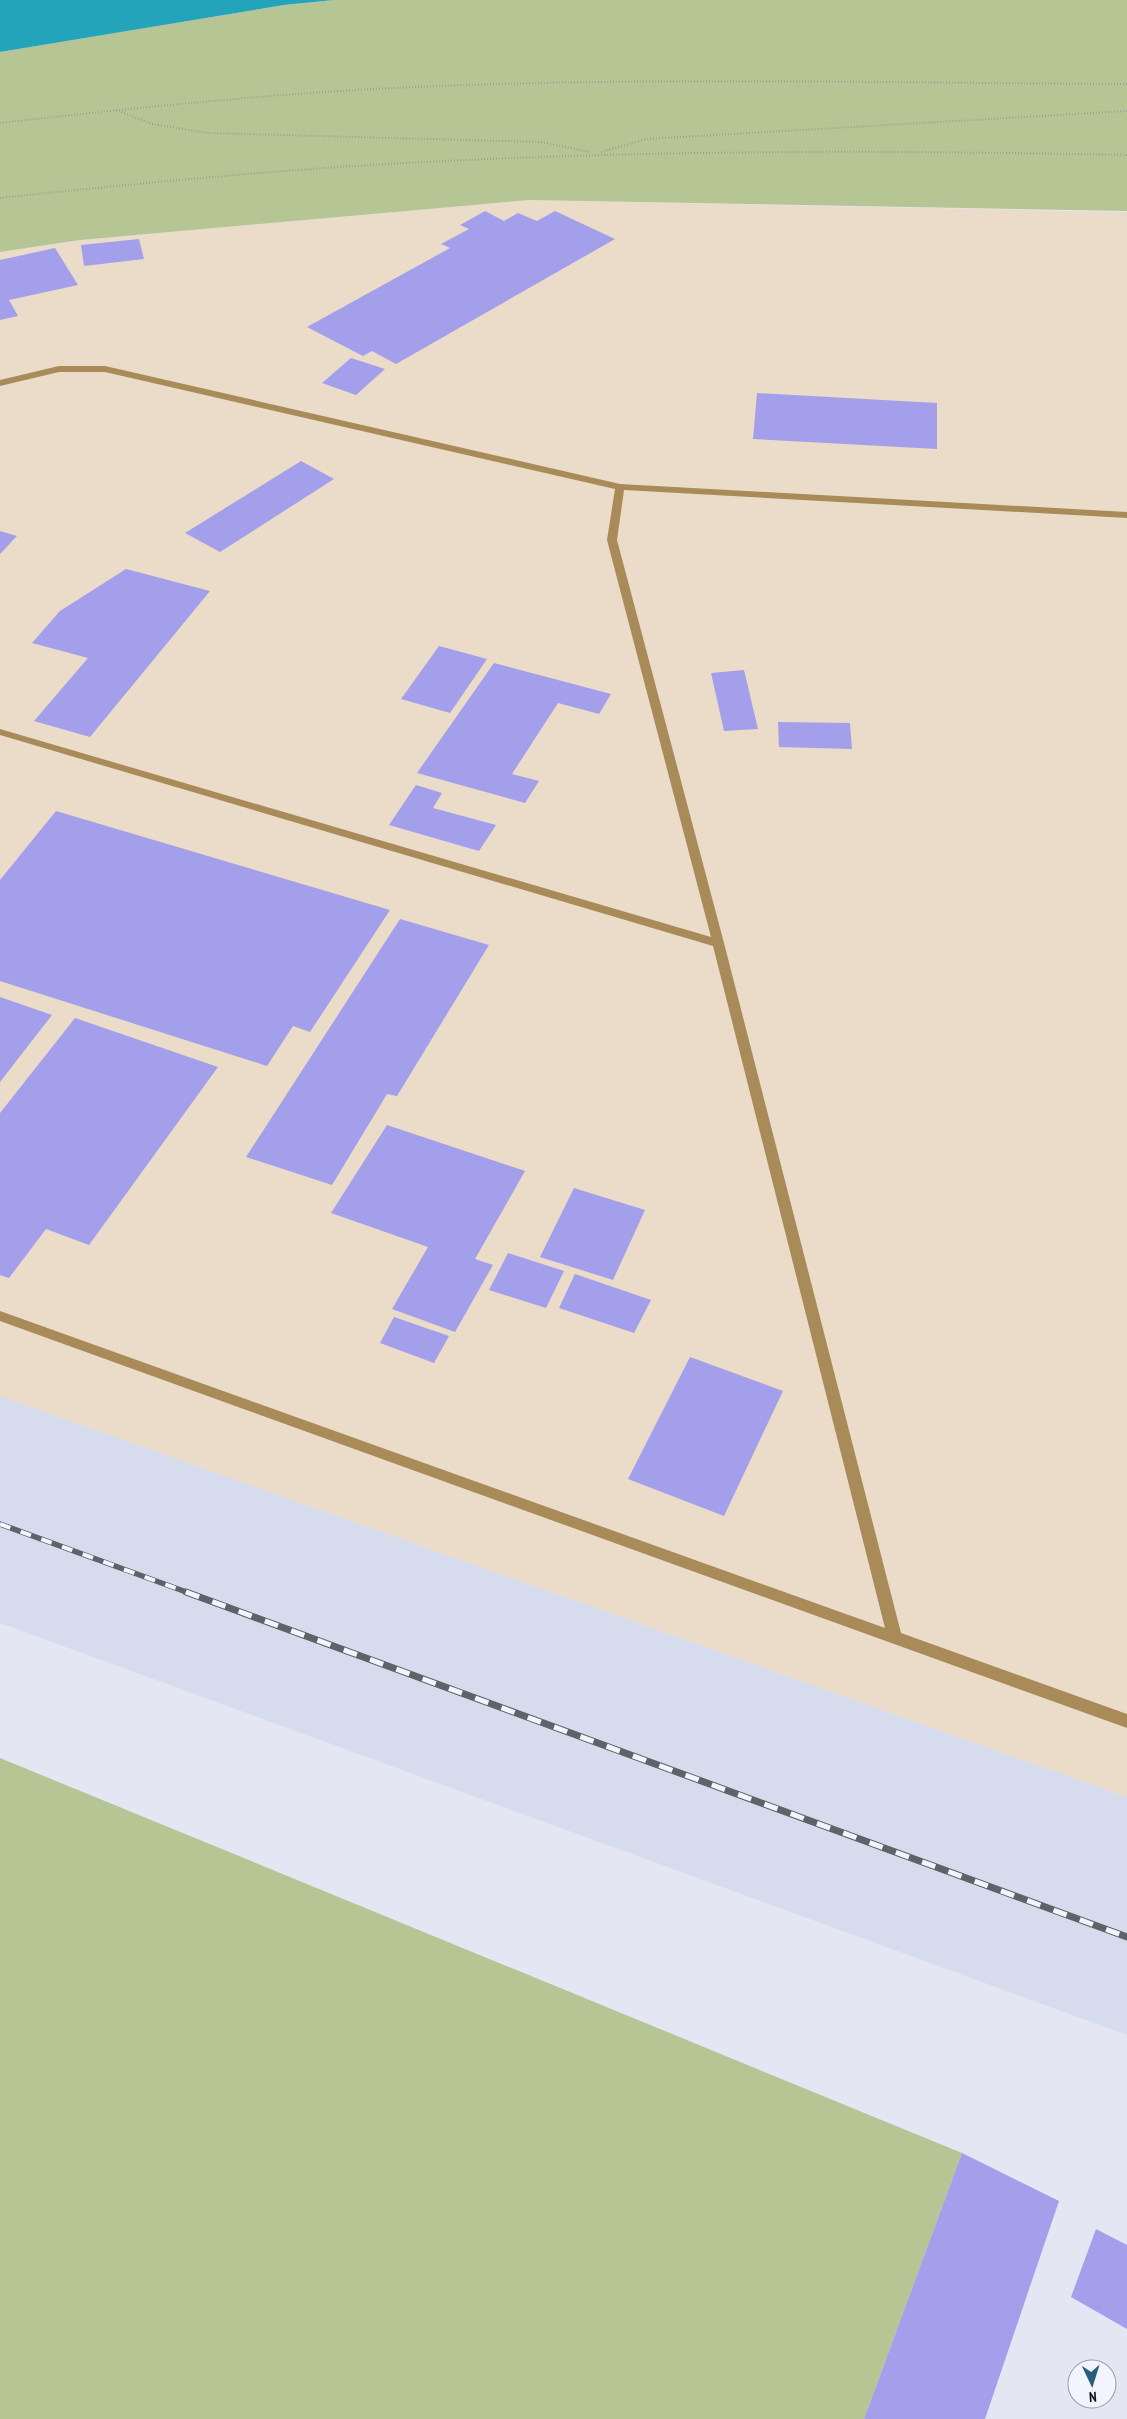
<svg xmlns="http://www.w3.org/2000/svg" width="1127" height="2419" font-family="'PT Sans Narrow',sans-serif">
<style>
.built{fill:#d6dcee}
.industrial{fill:#ebdbc9}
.green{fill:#b5c594}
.water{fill:#24a4bb}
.building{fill:#a49fea}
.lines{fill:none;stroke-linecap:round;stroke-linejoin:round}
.path{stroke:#80828a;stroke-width:2;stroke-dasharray:0.5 2.5;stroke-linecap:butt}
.minor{fill:#a88b59;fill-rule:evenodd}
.rail-far1-casing{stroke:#5f6268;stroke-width:5.5}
.rail-casing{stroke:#5f6268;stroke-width:7}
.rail-far1{stroke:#f2f5fe;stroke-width:4;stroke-dasharray:11;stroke-linecap:butt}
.rail{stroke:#f2f5fe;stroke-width:5;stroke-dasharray:14;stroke-linecap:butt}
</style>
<rect width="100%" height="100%" fill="#e4e7f3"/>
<!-- built -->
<path class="built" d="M 0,1396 L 1127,1797 L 1127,2035 L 0,1623 Z"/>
<!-- industrial -->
<path class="industrial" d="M 529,200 L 1127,212 L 1127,1797 L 0,1396 L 0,252 L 80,240 Z"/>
<!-- green -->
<g class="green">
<path d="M 334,0 L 1127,0 L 1127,211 L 529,200 L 80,240 L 0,252 L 0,52 L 284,5 Z"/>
<path d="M 0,1758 L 962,2153 L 864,2419 L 0,2419 Z"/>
</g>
<!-- water -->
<path class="water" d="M 0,0 L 334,0 L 284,5 L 0,52 Z"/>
<!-- building -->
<g class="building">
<path d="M 485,211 L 504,221 L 518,213 L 537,221 L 555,211 L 615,239 L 396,364 L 372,351 L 363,356 L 307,327 L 450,248 L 441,244 L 469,229 L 460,225 Z"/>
<path d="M 139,239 L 144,259 L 84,266 L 81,245 Z"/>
<path d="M 55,248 L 78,285 L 9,300 L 18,316 L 0,320 L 0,260 Z"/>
<path d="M 351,358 L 385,369 L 356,395 L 322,383 Z"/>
<path d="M 757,393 L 937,403 L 937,449 L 753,439 Z"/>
<path d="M 301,461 L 334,479 L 220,552 L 185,533 Z"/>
<path d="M 0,531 L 17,536 L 0,554 Z"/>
<path d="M 126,569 L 210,591 L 90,737 L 34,721 L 88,658 L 32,643 L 60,611 Z"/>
<path d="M 439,646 L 487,659 L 450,713 L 401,699 Z"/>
<path d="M 494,663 L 611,694 L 599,714 L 558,703 L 512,774 L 539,781 L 525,803 L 417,773 Z"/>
<path d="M 744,670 L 758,729 L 724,731 L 711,673 Z"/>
<path d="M 778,722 L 850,723 L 852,749 L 779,747 Z"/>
<path d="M 416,785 L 442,793 L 433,808 L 496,825 L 479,851 L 389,825 Z"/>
<path d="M 56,811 L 390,910 L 310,1032 L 293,1026 L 267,1066 L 0,981 L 0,880 Z"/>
<path d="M 400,919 L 489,945 L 397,1096 L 387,1094 L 332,1185 L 246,1157 Z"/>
<path d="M 0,997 L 52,1015 L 0,1082 Z"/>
<path d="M 75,1018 L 218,1067 L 89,1245 L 46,1229 L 9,1278 L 0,1275 L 0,1113 Z"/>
<path d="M 387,1125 L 525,1171 L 475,1259 L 493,1265 L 455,1332 L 392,1309 L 428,1247 L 331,1213 Z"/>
<path d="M 574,1188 L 645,1210 L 613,1280 L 540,1257 Z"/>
<path d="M 508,1253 L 564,1271 L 546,1308 L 489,1290 Z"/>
<path d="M 575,1274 L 651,1300 L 634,1333 L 559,1308 Z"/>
<path d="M 394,1317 L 449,1336 L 434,1363 L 380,1343 Z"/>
<path d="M 690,1357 L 783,1391 L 724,1516 L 628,1479 Z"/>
<path d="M 962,2153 L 1059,2201 L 985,2419 L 864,2419 Z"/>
<path d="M 1096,2229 L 1127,2245 L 1127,2329 L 1071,2297 Z"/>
</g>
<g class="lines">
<!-- path -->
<g class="path">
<path d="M 116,110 L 152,124 L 208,133 L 541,142 L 590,152"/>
<path d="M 0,123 C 124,109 248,96 373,89 C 624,76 876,83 1127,84"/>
<path d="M 601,152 L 646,139 L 1127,111"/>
<path d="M 0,198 C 141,183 282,169 424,162 C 658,150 892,150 1127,155"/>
</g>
<!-- minor -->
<path class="minor" d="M 59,366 L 105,366 L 620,484 L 1127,512 L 1127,518 L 624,490 L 617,540 L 724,943 L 901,1633 L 1127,1714 L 1127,1728 L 0,1321 L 0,1311 L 885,1628 L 713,946 L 0,735 L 0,729 L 711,937 L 607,540 L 615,489 L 105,372 L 59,372 L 0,386 L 0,380 Z"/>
<!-- rail-far1 casing -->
<g class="rail-far1-casing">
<path id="rail-far1" d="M 0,1524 L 189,1593"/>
</g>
<!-- rail casing -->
<g class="rail-casing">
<path id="rail" d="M 186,1592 L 1127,1937"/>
</g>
<!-- rail-far1 -->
<use href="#rail-far1" class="rail-far1"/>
<!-- rail -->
<use href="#rail" class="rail"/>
</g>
<!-- north arrow -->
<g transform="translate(1092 2384) rotate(176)"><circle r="24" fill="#f2f5fe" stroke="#989ba2"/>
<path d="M0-4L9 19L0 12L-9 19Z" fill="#295e7a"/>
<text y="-8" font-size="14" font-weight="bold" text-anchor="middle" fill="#121417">N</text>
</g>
</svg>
